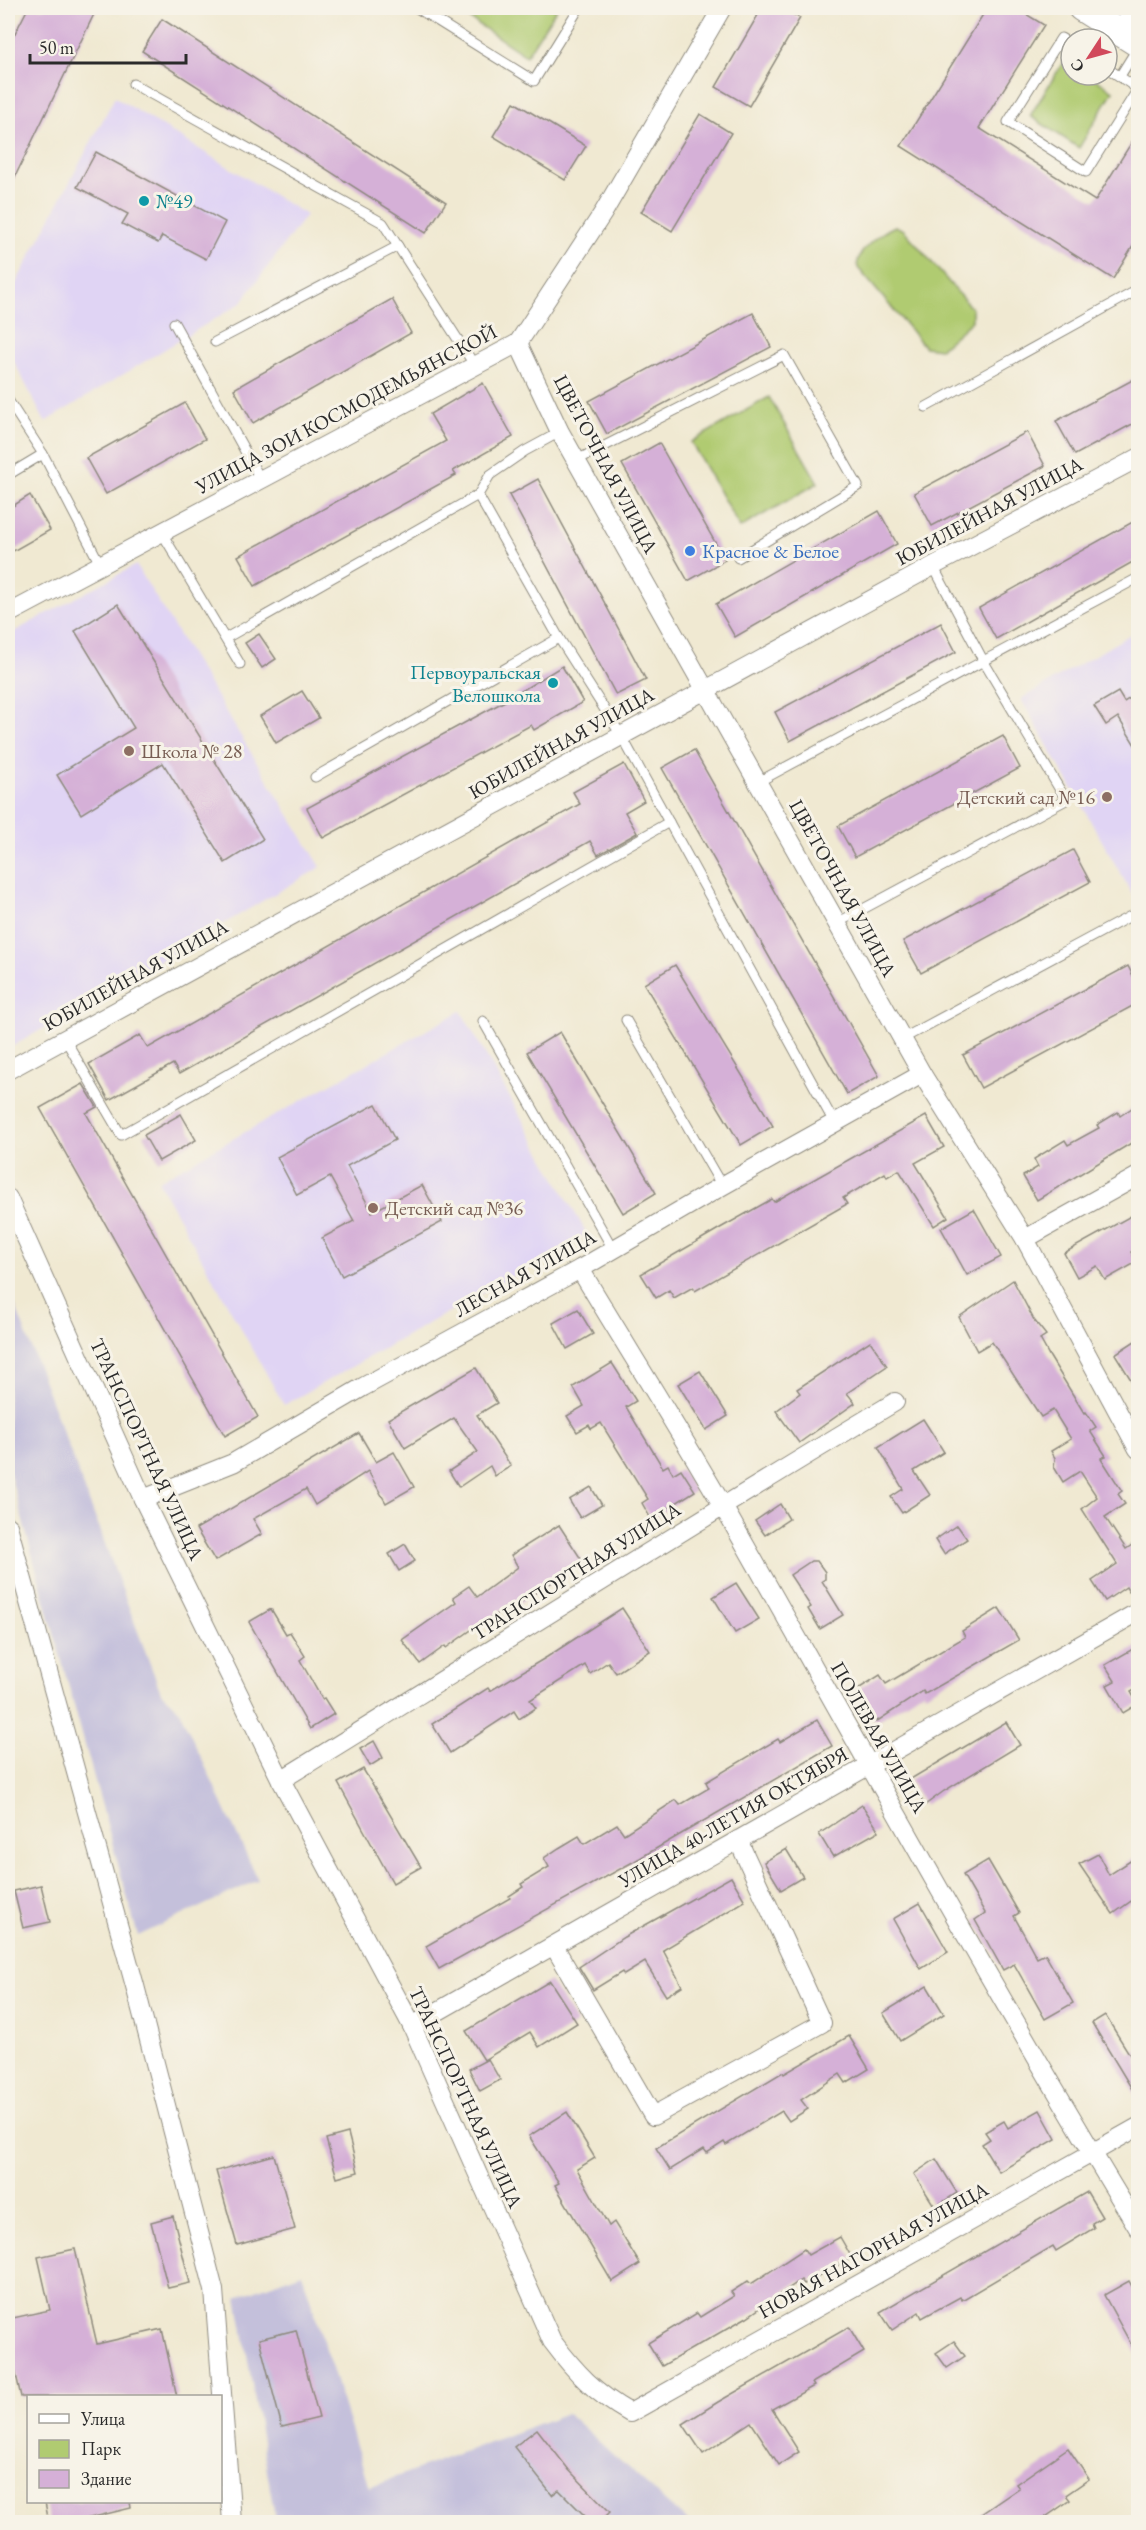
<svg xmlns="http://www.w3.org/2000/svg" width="1146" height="2530" font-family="'EB Garamond',serif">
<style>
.built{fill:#e0d4f4}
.industrial{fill:#c4c0db}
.green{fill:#b0cb71;stroke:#6e7b4e;stroke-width:1.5}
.building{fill:#d5b0d7}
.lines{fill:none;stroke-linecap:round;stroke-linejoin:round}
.lane-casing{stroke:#8e8a7e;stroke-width:11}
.street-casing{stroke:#8e8a7e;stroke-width:20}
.secondary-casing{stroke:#8e8a7e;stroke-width:28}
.lane{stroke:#fff;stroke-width:9}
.street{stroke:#fff;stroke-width:18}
.secondary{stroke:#fff;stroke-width:26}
.culture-dot{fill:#0f9aa8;stroke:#f7f3e8;stroke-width:2}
.shop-dot{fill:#3f7fe0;stroke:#f7f3e8;stroke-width:2}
.education-dot{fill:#8d6e63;stroke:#f7f3e8;stroke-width:2}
.labels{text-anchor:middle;stroke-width:6;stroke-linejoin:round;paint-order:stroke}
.culture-label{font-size:20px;fill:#0d838f;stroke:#f7f3e8;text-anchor:start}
.street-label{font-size:20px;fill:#2b2b2b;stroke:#f7f3e8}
.shop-label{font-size:20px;fill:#366cbe;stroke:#f7f3e8;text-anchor:start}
.education-label{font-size:20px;fill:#785e54;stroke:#f7f3e8;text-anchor:start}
</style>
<rect width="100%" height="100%" fill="#f7f3e8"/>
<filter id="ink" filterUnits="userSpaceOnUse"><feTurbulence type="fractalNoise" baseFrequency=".0167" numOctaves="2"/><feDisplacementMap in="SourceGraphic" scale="12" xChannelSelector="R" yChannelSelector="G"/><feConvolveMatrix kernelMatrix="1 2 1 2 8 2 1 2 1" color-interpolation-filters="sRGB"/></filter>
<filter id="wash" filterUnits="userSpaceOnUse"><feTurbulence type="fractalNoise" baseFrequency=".008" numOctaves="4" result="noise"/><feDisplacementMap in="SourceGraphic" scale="24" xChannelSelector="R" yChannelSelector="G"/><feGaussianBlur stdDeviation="1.35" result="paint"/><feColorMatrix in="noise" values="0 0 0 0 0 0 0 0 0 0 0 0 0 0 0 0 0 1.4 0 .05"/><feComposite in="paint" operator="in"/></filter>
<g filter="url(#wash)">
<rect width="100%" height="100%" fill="#f0e9d2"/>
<!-- built -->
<g class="built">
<path d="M 115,97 L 306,215 L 241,303 L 45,422 L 8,350 L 8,298 Z"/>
<path d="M 136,565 L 321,867 L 8,1049 L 8,635 Z"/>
<path d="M 1138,630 L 1138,894 L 1134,897 L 1021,699 Z"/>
<path d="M 461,1011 L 587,1234 L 284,1405 L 158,1181 Z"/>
</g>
<!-- industrial -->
<g class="industrial">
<path d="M 8,1286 L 161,1693 L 179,1710 L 258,1880 L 138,1936 L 8,1467 Z"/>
<path d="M 302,2273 L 369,2487 L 567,2413 L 688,2522 L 276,2522 L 237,2297 Z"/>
</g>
<!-- green -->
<g class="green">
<path d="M 454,8 L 557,8 L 526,56 Z"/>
<path d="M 1065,59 L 1071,63 L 1071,75 L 1089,75 L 1113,91 L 1079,148 L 1030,116 Z"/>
<path d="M 895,226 L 904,230 L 972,309 L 972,321 L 940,349 L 925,347 L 858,268 C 853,253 882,232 895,226 Z"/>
<path d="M 769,397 L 818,483 L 740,528 L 691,442 Z"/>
</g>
<g id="blocks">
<!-- building -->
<g class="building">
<path d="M 28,8 L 97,8 L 8,191 L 8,47 Z"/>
<path d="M 762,8 L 781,8 L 800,18 L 749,106 L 716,87 Z"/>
<path d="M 987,8 L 1016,8 L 1044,25 L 979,128 L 1095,201 L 1138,132 L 1138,238 L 1113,279 L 901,146 Z"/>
<path d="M 162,19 L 446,202 L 426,233 L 142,51 Z"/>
<path d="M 514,102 L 586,146 L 565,180 L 493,136 Z"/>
<path d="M 700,114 L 731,133 L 672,231 L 641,212 Z"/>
<path d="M 96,152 L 225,222 L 206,259 L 162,236 L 158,243 L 122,224 L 128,214 L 77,187 Z"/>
<path d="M 392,299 L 411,333 L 253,423 L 234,389 Z"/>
<path d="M 753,313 L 771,347 L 607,434 L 589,401 Z"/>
<path d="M 1138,377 L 1138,421 L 1075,455 L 1056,421 Z"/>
<path d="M 483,383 L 513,437 L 453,471 L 456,475 L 255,586 L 238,556 L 446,441 L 430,414 Z"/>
<path d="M 185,403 L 205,439 L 106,494 L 86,458 Z"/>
<path d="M 1027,432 L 1045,466 L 932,526 L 914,493 Z"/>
<path d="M 659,443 L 725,560 L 688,581 L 622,464 Z"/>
<path d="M 538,479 L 646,680 L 616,695 L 509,495 Z"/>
<path d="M 30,495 L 50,530 L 8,554 L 8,509 Z"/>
<path d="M 879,511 L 897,544 L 735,637 L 716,604 Z"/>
<path d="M 1138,519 L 1138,559 L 996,639 L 979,608 Z"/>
<path d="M 118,604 L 263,839 L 225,863 L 163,763 L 81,814 L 57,775 L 134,728 L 75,631 Z"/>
<path d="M 941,623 L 956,652 L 790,741 L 775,712 Z"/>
<path d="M 259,634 L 276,659 L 262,668 L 245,643 Z"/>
<path d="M 562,666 L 583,702 L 534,730 L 531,725 L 323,838 L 307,808 L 505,701 Z"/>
<path d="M 302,691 L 319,718 L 276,743 L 260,716 Z"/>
<path d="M 1118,692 L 1124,702 L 1138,693 L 1138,750 L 1118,717 L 1106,725 L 1094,706 Z"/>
<path d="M 1003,736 L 1020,768 L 855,857 L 838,826 Z"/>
<path d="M 694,750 L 879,1076 L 847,1094 L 662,768 Z"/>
<path d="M 624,764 L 644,801 L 625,812 L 637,833 L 598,855 L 590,841 L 179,1074 L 173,1064 L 109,1100 L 89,1064 L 140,1035 L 148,1048 L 580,804 L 573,792 Z"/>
<path d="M 1073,850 L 1090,882 L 921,973 L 903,941 Z"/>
<path d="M 675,965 L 773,1126 L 741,1145 L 644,984 Z"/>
<path d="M 1128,966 L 1138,986 L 1138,1003 L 981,1088 L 963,1055 Z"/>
<path d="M 560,1032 L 656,1193 L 623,1213 L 527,1052 Z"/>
<path d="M 83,1084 L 97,1107 L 86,1113 L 258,1417 L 225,1436 L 40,1108 Z"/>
<path d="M 376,1104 L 395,1140 L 347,1166 L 372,1212 L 422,1185 L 442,1222 L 342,1276 L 322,1238 L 354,1221 L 330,1177 L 297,1195 L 277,1157 Z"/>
<path d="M 1138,1104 L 1138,1139 L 1037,1200 L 1023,1176 L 1038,1167 L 1034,1159 L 1065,1140 L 1068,1145 L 1099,1128 L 1097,1125 L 1118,1112 L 1120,1116 Z"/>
<path d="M 181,1114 L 196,1140 L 159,1161 L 144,1135 Z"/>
<path d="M 926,1116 L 944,1147 L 915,1163 L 948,1217 L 934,1226 L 899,1170 L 887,1177 L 885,1173 L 843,1198 L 847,1204 L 695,1291 L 693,1287 L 674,1298 L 669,1290 L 656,1298 L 641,1274 L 722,1227 L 772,1199 L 774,1202 Z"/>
<path d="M 974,1209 L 1001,1257 L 967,1275 L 941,1228 Z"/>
<path d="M 1138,1212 L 1138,1248 L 1131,1252 L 1137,1262 L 1105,1280 L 1097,1266 L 1077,1277 L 1064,1253 Z"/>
<path d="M 1013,1280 L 1034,1320 L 1046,1335 L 1040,1339 L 1050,1357 L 1084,1413 L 1086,1412 L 1096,1427 L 1090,1431 L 1106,1456 L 1101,1458 L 1122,1491 L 1118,1494 L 1125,1504 L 1105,1517 L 1126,1549 L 1138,1541 L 1138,1585 L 1129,1592 L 1126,1587 L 1105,1601 L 1092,1581 L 1117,1564 L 1082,1509 L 1097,1497 L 1080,1471 L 1063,1482 L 1054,1467 L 1055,1458 L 1051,1451 L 1071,1439 L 1053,1410 L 1041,1417 L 992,1342 L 977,1351 L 959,1317 Z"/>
<path d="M 578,1309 L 593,1334 L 567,1349 L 553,1323 Z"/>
<path d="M 1138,1339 L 1138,1391 L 1115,1354 Z"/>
<path d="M 870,1341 L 887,1366 L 847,1393 L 855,1403 L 799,1443 L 776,1411 L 800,1393 L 797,1389 Z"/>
<path d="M 612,1363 L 636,1401 L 626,1407 L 663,1468 L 668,1465 L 673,1474 L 681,1469 L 695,1491 L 651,1519 L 642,1503 L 648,1499 L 601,1423 L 591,1429 L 589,1425 L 577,1432 L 567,1416 L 584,1406 L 573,1387 Z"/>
<path d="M 476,1368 L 497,1403 L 477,1415 L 511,1466 L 495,1476 L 490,1466 L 459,1487 L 449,1471 L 478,1452 L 454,1418 L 405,1448 L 388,1419 Z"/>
<path d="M 700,1371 L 728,1416 L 706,1430 L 678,1384 Z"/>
<path d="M 923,1419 L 944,1452 L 914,1471 L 930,1495 L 902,1513 L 891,1497 L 903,1489 L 878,1447 Z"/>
<path d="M 359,1433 L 376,1462 L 394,1452 L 414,1487 L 386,1503 L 368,1471 L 315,1505 L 306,1489 L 253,1519 L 262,1534 L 215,1561 L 196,1529 Z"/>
<path d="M 591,1487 L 602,1505 L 580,1518 L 569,1500 Z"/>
<path d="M 780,1504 L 789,1519 L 765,1535 L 755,1521 Z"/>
<path d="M 559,1525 L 583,1562 L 507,1611 L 505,1608 L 475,1629 L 474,1628 L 446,1648 L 445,1646 L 420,1664 L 402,1640 L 456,1602 L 453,1597 L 469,1586 L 477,1597 L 518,1567 L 511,1555 Z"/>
<path d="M 957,1525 L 967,1539 L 944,1554 L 935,1540 Z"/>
<path d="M 405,1544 L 415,1561 L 399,1571 L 389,1554 Z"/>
<path d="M 811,1561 L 817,1561 L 825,1572 L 825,1579 L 822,1581 L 843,1615 L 820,1629 L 808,1609 L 811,1607 L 790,1575 Z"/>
<path d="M 736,1583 L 759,1619 L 735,1633 L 713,1597 Z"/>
<path d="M 622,1608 L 650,1651 L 616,1673 L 608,1662 L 590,1674 L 585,1665 L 530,1700 L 536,1708 L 519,1719 L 514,1711 L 450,1753 L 432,1724 L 488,1688 L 490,1691 L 547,1657 Z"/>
<path d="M 999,1608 L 1019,1640 L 925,1694 L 923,1691 L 876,1722 L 855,1691 L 880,1675 L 886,1684 L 965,1637 L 962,1631 Z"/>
<path d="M 271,1609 L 286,1634 L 290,1632 L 305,1656 L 300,1660 L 322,1699 L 324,1698 L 334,1714 L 310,1729 L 249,1622 Z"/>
<path d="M 1138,1646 L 1138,1688 L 1131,1692 L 1138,1704 L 1123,1713 L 1107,1685 L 1115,1681 L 1105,1665 Z"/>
<path d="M 817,1720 L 832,1746 L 640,1858 L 439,1969 L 426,1946 L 510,1898 L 509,1896 L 523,1887 L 521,1884 L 549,1867 L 544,1858 L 559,1848 L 579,1836 L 584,1844 L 617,1824 L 624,1834 L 676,1800 L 680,1805 L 709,1788 L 706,1782 L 778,1739 L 780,1742 Z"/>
<path d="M 1006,1722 L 1020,1745 L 944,1791 L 925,1805 L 909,1780 Z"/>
<path d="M 374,1741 L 383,1758 L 370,1766 L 360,1749 Z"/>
<path d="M 363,1769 L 421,1867 L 393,1883 L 338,1783 Z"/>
<path d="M 862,1805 L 879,1831 L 833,1857 L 819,1834 Z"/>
<path d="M 786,1849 L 803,1877 L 781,1890 L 764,1862 Z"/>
<path d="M 1098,1854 L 1109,1875 L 1138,1856 L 1138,1896 L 1113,1914 L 1079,1864 Z"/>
<path d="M 988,1860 L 1019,1913 L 1014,1916 L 1037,1958 L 1045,1954 L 1073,2003 L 1045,2019 L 1014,1964 L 1003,1970 L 975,1920 L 985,1913 L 963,1875 Z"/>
<path d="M 731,1877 L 745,1901 L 663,1950 L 682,1986 L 666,1996 L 645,1962 L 624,1975 L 622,1972 L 593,1990 L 579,1967 L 624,1937 Z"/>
<path d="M 41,1885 L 50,1922 L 23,1928 L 14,1891 Z"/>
<path d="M 920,1903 L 948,1952 L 921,1969 L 893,1919 Z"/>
<path d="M 550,1981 L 577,2023 L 539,2047 L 530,2032 L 484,2060 L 466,2031 Z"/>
<path d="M 927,1986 L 944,2014 L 900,2041 L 883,2013 Z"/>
<path d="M 1105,2015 L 1130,2055 L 1138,2050 L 1138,2099 L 1092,2023 Z"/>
<path d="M 849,2036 L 869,2069 L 846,2083 L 840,2074 L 801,2100 L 808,2109 L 789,2121 L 782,2111 L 726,2145 L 724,2142 L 707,2153 L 704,2149 L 670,2170 L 656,2148 L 783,2072 L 784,2074 Z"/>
<path d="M 488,2059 L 500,2080 L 480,2091 L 469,2069 Z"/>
<path d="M 1040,2110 L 1056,2139 L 999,2172 L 982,2144 L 990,2139 L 985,2132 L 1004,2121 L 1008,2128 Z"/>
<path d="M 567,2112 L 595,2158 L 577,2169 L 609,2226 L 614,2222 L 640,2264 L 612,2282 L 555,2185 L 559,2183 L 529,2136 Z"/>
<path d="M 348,2133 L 358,2172 L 337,2178 L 326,2139 Z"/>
<path d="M 274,2155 L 295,2229 L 237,2245 L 216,2171 Z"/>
<path d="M 936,2159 L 957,2193 L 935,2207 L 914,2174 Z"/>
<path d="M 1087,2192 L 1102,2217 L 1092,2223 L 1094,2228 L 1056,2251 L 1053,2246 L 962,2300 L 960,2297 L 922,2318 L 919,2312 L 892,2330 L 880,2312 Z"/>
<path d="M 173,2216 L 190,2283 L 168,2288 L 151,2222 Z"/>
<path d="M 840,2237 L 852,2258 L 804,2284 L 801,2280 L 747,2317 L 662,2366 L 648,2343 L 697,2313 L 700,2317 L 734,2296 L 731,2292 L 748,2281 L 751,2284 L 804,2249 L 808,2255 Z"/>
<path d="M 75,2249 L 97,2344 L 162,2329 L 177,2397 L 21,2397 L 8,2338 L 8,2319 L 50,2310 L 38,2257 Z"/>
<path d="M 1129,2281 L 1138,2297 L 1138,2357 L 1104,2295 Z"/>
<path d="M 849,2327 L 864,2352 L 812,2383 L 814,2386 L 772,2409 L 799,2452 L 779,2465 L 751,2422 L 703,2454 L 683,2424 L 718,2402 Z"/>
<path d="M 296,2330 L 319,2418 L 282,2427 L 259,2339 Z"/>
<path d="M 954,2341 L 965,2356 L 947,2368 L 936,2353 Z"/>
<path d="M 537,2429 L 569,2470 L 610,2512 L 599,2523 L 592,2523 L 559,2490 L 552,2495 L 514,2447 Z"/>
<path d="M 1068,2448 L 1089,2479 L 1066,2495 L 1070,2500 L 1037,2523 L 968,2523 L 1019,2488 L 1016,2484 Z"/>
<path d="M 45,2502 L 130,2502 L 131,2508 L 69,2523 L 49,2523 Z"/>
</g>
</g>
</g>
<g filter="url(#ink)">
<use href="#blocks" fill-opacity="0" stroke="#8e8a7e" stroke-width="1.5"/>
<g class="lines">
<!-- lane casing -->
<g class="lane-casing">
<g id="lane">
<path d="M 417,8 L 534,81 L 579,8"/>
<path d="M 1071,44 L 1061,38 L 1008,122 L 1086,172 L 1138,89 L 1107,68"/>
<path d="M 1120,76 L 1138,47"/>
<path d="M 133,84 L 383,223 L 475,366"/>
<path d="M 174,323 L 261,480"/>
<path d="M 215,342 L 398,246"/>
<path d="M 8,400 L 43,454 L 100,564"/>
<path d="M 926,407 L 1134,292 L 1138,285"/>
<path d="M 577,460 L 784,355 L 858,486 L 738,558"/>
<path d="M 8,475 L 43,454"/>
<path d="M 478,495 L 490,475 L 525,451 L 560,432"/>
<path d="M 162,533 L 240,664"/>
<path d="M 226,638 L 478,495 L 559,638 L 621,735 L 835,1124"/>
<path d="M 315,777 L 559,638"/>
<path d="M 758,782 L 1138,578"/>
<path d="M 837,923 L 1066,800 L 984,662 L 933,566"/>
<path d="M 626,1020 L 722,1186"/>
<path d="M 483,1021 L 613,1249"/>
<path d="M 65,1039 L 121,1135 L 669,822"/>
<path d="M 902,1039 L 1138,912"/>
</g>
</g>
<!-- street casing -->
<g class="street-casing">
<g id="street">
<path d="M 518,343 L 560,432 L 922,1074 L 1025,1239 L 1138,1449"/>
<path d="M 8,614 L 518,343 L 603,213 L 722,8"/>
<path d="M 8,1070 L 933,566 L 1138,458"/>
<path d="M 8,1198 L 143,1499 L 281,1780 L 412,2026 L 552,2341 C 576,2373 595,2393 630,2413 L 1138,2127"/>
<path d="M 1025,1239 L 1138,1176"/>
<path d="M 580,1269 C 628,1349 678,1428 724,1508 C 861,1749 994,1992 1138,2228"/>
<path d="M 143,1499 L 233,1463 L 363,1387 L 580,1269 L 722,1186 L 922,1074"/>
<path d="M 8,1526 L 135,1986 L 214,2290 L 232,2522"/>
<path d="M 281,1780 C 486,1654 689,1525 895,1402"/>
<path d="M 554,1946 L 653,2116 L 822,2023 L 738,1840"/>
<path d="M 412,2026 L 1138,1612"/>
</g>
</g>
<!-- secondary casing -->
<g class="secondary-casing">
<g id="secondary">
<path d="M 1081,8 L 1138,44"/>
<path d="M 1123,34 L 1138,11"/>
</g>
</g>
<!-- lane -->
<use href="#lane" class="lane"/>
<!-- street -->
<use href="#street" class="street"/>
<!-- secondary -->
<use href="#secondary" class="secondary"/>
</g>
</g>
<!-- markers -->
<g class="culture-dot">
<circle cx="144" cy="201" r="6"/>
<circle cx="553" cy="683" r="6"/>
</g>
<circle class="shop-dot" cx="690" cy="551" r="6"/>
<g class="education-dot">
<circle cx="129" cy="751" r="6"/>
<circle cx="1107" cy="797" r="6"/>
<circle cx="373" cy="1208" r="6"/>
</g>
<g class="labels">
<!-- culture labels -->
<g class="culture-label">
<text x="156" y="208">№49</text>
<text x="541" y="679" text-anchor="end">Первоуральская<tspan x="541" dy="23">Велошкола</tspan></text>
</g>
<!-- street labels -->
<g class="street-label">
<text transform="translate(346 409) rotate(-28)" y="7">УЛИЦА ЗОИ КОСМОДЕМЬЯНСКОЙ</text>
<text transform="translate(606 464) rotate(62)" y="7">ЦВЕТОЧНАЯ УЛИЦА</text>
<text transform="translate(989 511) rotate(-28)" y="7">ЮБИЛЕЙНАЯ УЛИЦА</text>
<text transform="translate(561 743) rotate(-29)" y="7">ЮБИЛЕЙНАЯ УЛИЦА</text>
<text transform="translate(843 888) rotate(61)" y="7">ЦВЕТОЧНАЯ УЛИЦА</text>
<text transform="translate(135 975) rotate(-29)" y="7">ЮБИЛЕЙНАЯ УЛИЦА</text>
<text transform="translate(525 1273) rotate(-29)" y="7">ЛЕСНАЯ УЛИЦА</text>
<text transform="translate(147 1449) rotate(65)" y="7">ТРАНСПОРТНАЯ УЛИЦА</text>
<text transform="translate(576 1571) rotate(-32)" y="7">ТРАНСПОРТНАЯ УЛИЦА</text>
<text transform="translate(879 1737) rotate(60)" y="7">ПОЛЕВАЯ УЛИЦА</text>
<text transform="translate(733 1817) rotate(-30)" y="7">УЛИЦА 40-ЛЕТИЯ ОКТЯБРЯ</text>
<text transform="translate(466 2097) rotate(65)" y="7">ТРАНСПОРТНАЯ УЛИЦА</text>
<text transform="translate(873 2250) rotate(-29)" y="7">НОВАЯ НАГОРНАЯ УЛИЦА</text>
</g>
<!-- shop labels -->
<g class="shop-label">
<text x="702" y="558">Красное &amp; Белое</text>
</g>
<!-- education labels -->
<g class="education-label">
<text x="141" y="758">Школа № 28</text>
<text x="1095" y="804" text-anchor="end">Детский сад №16</text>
<text x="385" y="1215">Детский сад №36</text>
</g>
</g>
<!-- margin -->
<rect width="1146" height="2530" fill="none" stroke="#f7f3e8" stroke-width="30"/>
<!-- legend -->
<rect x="27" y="2395" width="195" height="108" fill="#f7f3e8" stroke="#a5a39c" stroke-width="1.5"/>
<rect x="39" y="2414" width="30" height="9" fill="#ffffff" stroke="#a5a39c" stroke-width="1.5"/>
<text x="81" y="2425" font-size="18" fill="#2b2b2b">Улица</text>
<rect x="39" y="2440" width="30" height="18" fill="#b0cb71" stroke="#a5a39c" stroke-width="1.5"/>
<text x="81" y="2455" font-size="18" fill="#2b2b2b">Парк</text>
<rect x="39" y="2470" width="30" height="18" fill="#d5b0d7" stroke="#a5a39c" stroke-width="1.5"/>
<text x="81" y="2485" font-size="18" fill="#2b2b2b">Здание</text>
<!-- north arrow -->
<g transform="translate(1089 57) rotate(234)"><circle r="28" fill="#f7f3e8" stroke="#a5a39c" stroke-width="1.5"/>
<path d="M0-4.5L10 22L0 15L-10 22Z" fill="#d1495b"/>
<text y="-9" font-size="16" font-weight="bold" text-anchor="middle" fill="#2b2b2b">С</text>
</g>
<!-- scale -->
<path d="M30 54v9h156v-9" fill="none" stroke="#2b2b2b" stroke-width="3"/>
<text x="39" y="54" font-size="18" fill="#2b2b2b" stroke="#f7f3e8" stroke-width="4.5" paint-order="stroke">50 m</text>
</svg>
